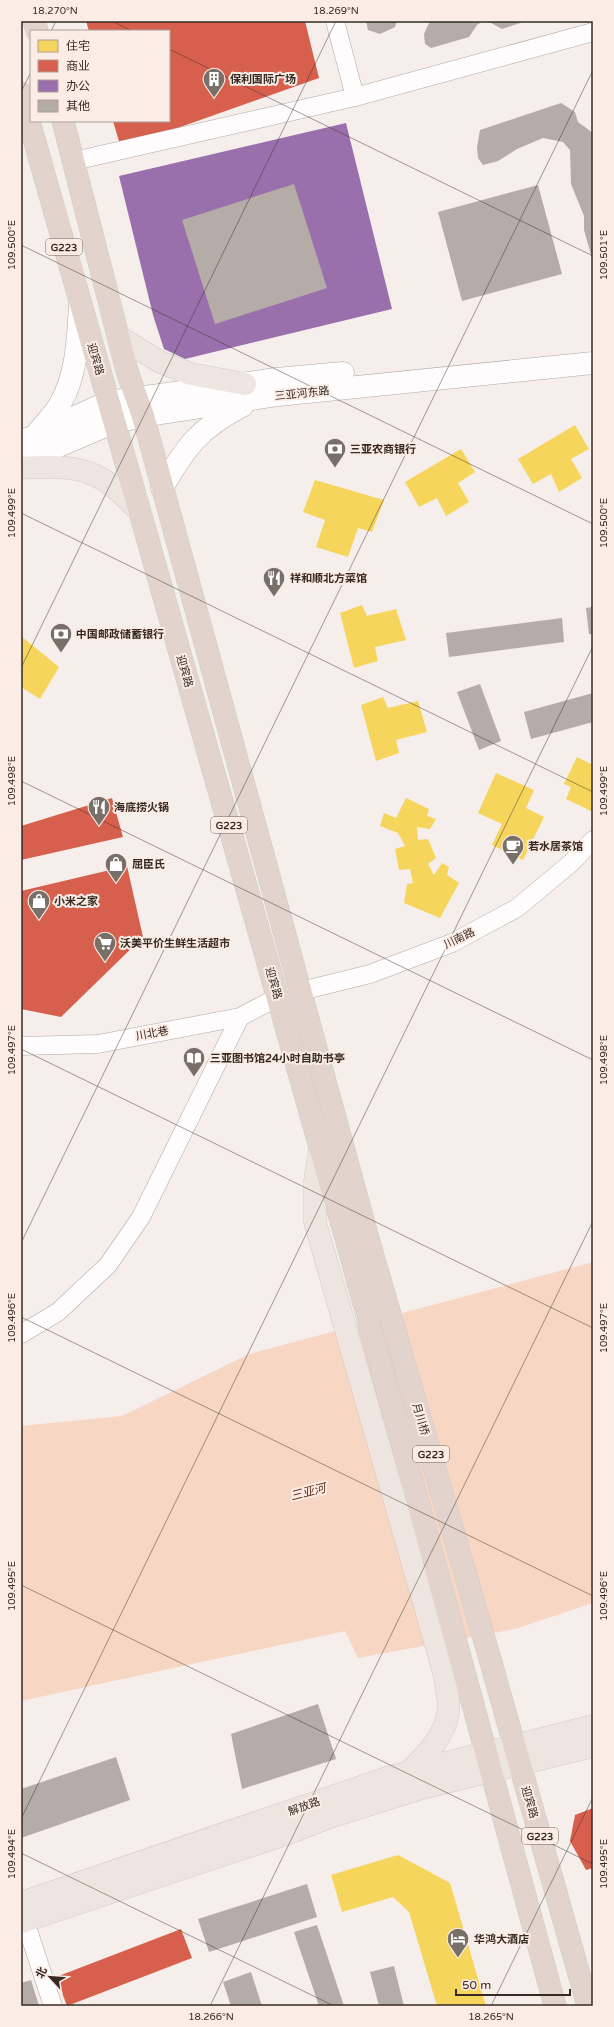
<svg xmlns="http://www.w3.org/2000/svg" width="614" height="2027" font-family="'Varela Round','Noto Sans SC',sans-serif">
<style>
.water{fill:#f7d6c4}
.homes{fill:#f6d55c}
.shops{fill:#d6604d}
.offices{fill:#9970ab}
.building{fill:#b5aba7}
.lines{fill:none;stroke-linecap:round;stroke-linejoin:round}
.street-casing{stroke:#b2a9a5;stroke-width:19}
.secondary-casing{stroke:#b2a9a5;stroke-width:23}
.primary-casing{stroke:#d0cac8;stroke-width:23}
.highway-casing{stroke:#d0cac8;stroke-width:23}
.street{stroke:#fefcfc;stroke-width:18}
.secondary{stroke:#fefcfc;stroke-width:22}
.primary{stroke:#eee5e0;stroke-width:22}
.highway{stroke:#e2d4cc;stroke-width:22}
.ticks{fill:none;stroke:#362a23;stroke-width:1;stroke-opacity:0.45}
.labels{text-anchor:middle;stroke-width:4;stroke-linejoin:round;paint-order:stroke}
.shield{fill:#fbede6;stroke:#71645e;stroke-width:1}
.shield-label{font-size:10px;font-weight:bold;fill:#362a23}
.poi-label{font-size:11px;font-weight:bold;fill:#362a23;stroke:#fbede6;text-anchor:start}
.street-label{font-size:11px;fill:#362a23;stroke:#fbede6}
.water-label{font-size:12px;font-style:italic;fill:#5f3116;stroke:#fbede6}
.neatline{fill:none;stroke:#362a23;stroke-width:1.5}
.ticks-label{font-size:10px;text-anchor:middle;fill:#362a23}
</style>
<rect width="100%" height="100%" fill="#f6eeeb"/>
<!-- water -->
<path class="water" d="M 593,1262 L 593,1603 L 515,1629 L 358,1658 L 345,1631 L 21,1701 L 21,1426 L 122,1416 L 249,1354 Z"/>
<!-- homes -->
<g class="homes">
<path d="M 575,425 L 589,449 L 571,459 L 582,478 L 559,492 L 551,474 L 533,484 L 518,459 Z"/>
<path d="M 461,449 L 475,472 L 458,483 L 469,502 L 446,516 L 437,498 L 419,507 L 405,482 Z"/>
<path d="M 315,480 L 384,500 L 372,532 L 358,528 L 348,557 L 316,547 L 325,520 L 303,512 Z"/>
<path d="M 362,605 L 367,616 L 396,609 L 406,640 L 375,647 L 378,661 L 354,668 L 340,613 Z"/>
<path d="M 21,636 L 59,667 L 40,699 L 21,687 Z"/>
<path d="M 383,697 L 388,708 L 418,701 L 427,732 L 396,740 L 399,753 L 376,761 L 361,705 Z"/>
<path d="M 577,757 L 593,765 L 593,812 L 566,799 L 571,787 L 564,784 Z"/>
<path d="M 496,773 L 534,790 L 526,808 L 544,817 L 523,860 L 492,845 L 502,824 L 478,813 Z"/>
<path d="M 406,798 L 429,809 L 427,816 L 436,819 L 430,829 L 417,827 L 418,840 L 428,839 L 436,858 L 428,864 L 434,875 L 442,863 L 449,867 L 447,875 L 459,883 L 440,918 L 404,903 L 407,884 L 413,883 L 410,869 L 399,870 L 395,849 L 405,846 L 398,833 L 380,826 L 384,813 L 396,818 Z"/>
<path d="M 398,1855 L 450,1883 L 486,2006 L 437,2006 L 409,1912 L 393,1897 L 342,1912 L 331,1875 Z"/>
</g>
<!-- shops -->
<g class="shops">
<path d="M 86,21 L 305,21 L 319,78 L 121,148 L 113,121 L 169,121 L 169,31 L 89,31 Z"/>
<path d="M 112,798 L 123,837 L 21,860 L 21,826 Z"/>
<path d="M 127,866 L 143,937 L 61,1017 L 21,1009 L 21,891 Z"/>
<path d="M 593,1808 L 593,1868 L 586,1870 L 570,1841 L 575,1815 Z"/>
<path d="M 181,1929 L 192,1958 L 67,2006 L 56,1977 Z"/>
</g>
<!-- offices -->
<path class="offices" d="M 346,123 L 392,309 L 185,359 L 164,349 L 153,315 L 119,176 Z"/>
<!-- building -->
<g class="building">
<path d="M 366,21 L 397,21 L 395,27 L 380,34 L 368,30 Z"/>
<path d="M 430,21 L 526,21 L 502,29 L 491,23 L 483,21 L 477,25 L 469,37 L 431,48 L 425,44 L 424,34 Z"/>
<path d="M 561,103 L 575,112 L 578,122 L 593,133 L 593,262 L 584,230 L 584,216 L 571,184 L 570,150 L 563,142 L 543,138 L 517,149 L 498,161 L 483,165 L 478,158 L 477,147 L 480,130 Z"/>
<path d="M 294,184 L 327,288 L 215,324 L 182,220 Z"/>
<path d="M 538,185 L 562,274 L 462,301 L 438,212 Z"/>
<path d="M 593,607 L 593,634 L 589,634 L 586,608 Z"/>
<path d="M 562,618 L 564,642 L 449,657 L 446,633 Z"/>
<path d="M 480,684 L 501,741 L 479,750 L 457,692 Z"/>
<path d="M 593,693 L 593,722 L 531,739 L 524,712 Z"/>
<path d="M 318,1704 L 336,1759 L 242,1789 L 231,1734 Z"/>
<path d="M 116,1757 L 130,1800 L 21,1838 L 21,1789 Z"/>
<path d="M 307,1884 L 317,1917 L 209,1952 L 198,1919 Z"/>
<path d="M 317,1925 L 344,2006 L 319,2006 L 294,1932 Z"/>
<path d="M 394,1966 L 404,2006 L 379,2006 L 370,1972 Z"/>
<path d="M 251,1972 L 262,2006 L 231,2006 L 223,1982 Z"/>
<path d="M 31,1980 L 39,2006 L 21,2006 L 21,1983 Z"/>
</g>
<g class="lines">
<!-- street casing -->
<g class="street-casing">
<g id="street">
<path d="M 355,97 L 593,32"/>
<path d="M 74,161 L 355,97 L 335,21"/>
<path d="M 301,991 L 370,974 L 452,943 L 517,908 L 571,863 L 593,840"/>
<path d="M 21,1046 L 98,1044 L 240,1017 L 278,997"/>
<path d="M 21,1334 L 58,1312 L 108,1265 L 141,1217 L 240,1017"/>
<path d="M 25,1921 L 53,2006"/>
</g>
</g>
<!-- secondary casing -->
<g class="secondary-casing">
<g id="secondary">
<path d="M 39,431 C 46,422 55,414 60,404 C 77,375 78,338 80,305"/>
<path d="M 21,442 L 108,402 L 276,379 L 343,373"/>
<path d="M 21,462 L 115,422 L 143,416 L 278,395 L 593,363"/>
<path d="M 162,488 C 185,448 199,428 242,406"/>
</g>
</g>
<!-- primary casing -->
<g class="primary-casing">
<g id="primary">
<path d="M 118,336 L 160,362 L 191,374 L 245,384"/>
<path d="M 21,468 C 79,465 98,467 139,511"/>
<path d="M 320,1148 L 315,1181 L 315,1222 L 445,1676 C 446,1687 450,1701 448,1713 C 445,1736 425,1756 409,1772"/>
<path d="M 21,1903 L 390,1777 L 593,1726"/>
<path d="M 21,1922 L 289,1833 L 330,1817 L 422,1788 L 593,1746"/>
</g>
</g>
<!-- highway casing -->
<g class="highway-casing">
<g id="highway">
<path d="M 34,21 L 37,31"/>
<path d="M 21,93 L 349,1249 L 555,2006"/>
<path d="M 63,121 L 127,371 L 143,416 L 369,1242 L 492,1666 L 588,2006"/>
</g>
</g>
<!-- street -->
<use href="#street" class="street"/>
<!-- secondary -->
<use href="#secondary" class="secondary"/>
<!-- primary -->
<use href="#primary" class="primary"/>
<!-- highway -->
<use href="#highway" class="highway"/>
</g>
<!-- ticks -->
<path class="ticks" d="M 112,21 L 132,31M 51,31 L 56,21M 169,49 L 593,256M 21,92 L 31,72M 21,245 L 593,524M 21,513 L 593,792M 21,668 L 336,21M 21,781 L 593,1060M 21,1049 L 593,1328M 21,1243 L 593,70M 21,1317 L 593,1596M 21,1585 L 593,1864M 21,1819 L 593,646M 21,1853 L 334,2006M 210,2006 L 593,1221M 491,2006 L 593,1797"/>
<!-- icons -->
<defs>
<g id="building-pin" transform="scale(1.15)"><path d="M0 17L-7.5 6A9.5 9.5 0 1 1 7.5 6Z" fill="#796f69" stroke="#fbede6"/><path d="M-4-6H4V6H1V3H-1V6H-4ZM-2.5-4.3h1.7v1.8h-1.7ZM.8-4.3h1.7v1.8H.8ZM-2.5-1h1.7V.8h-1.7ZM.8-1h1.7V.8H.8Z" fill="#fff"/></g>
<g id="bank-pin" transform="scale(1.15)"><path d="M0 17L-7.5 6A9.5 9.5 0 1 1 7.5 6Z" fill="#796f69" stroke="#fbede6"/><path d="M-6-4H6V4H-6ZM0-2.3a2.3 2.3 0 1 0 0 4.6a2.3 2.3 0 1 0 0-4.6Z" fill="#fff"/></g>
<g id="restaurant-pin" transform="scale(1.15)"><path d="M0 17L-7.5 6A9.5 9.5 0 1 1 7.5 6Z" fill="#796f69" stroke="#fbede6"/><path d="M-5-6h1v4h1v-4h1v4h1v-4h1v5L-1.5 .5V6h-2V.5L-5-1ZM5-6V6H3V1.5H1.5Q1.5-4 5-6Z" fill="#fff"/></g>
<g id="cafe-pin" transform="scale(1.15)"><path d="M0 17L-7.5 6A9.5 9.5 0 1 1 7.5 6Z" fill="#796f69" stroke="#fbede6"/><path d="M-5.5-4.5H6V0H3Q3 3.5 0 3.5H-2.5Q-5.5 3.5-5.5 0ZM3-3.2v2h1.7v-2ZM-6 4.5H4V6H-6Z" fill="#fff"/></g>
<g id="shop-pin" transform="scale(1.15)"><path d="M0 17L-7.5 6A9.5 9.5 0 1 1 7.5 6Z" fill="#796f69" stroke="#fbede6"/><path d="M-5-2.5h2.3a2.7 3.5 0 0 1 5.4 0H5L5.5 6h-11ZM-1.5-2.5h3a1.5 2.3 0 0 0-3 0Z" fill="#fff"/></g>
<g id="supermarket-pin" transform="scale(1.15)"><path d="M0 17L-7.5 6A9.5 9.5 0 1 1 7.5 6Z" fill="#796f69" stroke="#fbede6"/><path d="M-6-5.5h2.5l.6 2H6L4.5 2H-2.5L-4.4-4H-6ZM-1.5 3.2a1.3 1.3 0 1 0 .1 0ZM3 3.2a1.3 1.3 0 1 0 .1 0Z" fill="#fff"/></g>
<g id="library-pin" transform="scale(1.15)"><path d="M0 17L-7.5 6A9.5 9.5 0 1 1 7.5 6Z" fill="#796f69" stroke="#fbede6"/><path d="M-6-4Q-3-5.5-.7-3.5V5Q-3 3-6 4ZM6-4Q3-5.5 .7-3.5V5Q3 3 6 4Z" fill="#fff"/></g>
<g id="hotel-pin" transform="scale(1.15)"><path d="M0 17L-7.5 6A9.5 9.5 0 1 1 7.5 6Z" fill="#796f69" stroke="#fbede6"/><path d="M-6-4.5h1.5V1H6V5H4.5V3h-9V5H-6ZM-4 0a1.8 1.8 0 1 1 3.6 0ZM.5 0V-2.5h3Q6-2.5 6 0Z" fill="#fff"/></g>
</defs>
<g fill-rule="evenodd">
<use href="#building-pin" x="214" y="79"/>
<use href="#bank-pin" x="335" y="449"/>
<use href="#restaurant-pin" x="274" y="578"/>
<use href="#bank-pin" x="61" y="634"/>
<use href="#restaurant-pin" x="99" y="807"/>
<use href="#cafe-pin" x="513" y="846"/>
<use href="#shop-pin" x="116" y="864"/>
<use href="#shop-pin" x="39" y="901"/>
<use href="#supermarket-pin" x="105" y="943"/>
<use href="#library-pin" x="194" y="1058"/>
<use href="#hotel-pin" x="458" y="1939"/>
</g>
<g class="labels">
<!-- shield labels -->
<g class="shield">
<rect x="46" y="239" width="36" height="16" rx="3"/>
<rect x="211" y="817" width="36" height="16" rx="3"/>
<rect x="413" y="1446" width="36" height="16" rx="3"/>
<rect x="522" y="1828" width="36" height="16" rx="3"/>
</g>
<g class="shield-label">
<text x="64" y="251">G223</text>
<text x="229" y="829">G223</text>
<text x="431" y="1458">G223</text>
<text x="540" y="1840">G223</text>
</g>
<!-- poi labels -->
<g class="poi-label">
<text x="230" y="83">保利国际广场</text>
<text x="350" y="453">三亚农商银行</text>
<text x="290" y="582">祥和顺北方菜馆</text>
<text x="76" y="638">中国邮政储蓄银行</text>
<text x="114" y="811">海底捞火锅</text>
<text x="528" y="850">若水居茶馆</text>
<text x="132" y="868">屈臣氏</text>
<text x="54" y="905">小米之家</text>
<text x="120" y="947">沃美平价生鲜生活超市</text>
<text x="210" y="1062">三亚图书馆24小时自助书亭</text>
<text x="474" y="1943">华鸿大酒店</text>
</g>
<!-- street labels -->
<g class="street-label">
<text transform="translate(96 359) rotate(74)" y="4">迎宾路</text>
<text transform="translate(302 393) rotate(-6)" y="4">三亚河东路</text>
<text transform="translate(185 671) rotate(74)" y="4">迎宾路</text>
<text transform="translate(459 938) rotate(-26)" y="4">川南路</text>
<text transform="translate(274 983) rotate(74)" y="4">迎宾路</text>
<text transform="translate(152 1033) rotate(-11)" y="4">川北巷</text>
<text transform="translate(421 1419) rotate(74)" y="4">月川桥</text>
<text transform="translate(530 1802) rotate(74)" y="4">迎宾路</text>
<text transform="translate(304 1806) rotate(-20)" y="4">解放路</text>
</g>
<!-- water labels -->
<g class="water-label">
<text transform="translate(308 1492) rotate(-14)" y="4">三亚河</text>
</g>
</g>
<!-- border -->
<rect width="614" height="2027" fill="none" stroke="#fbede6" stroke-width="44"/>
<!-- legend -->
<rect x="30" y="30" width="140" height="92" fill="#fbede6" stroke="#ac9f98"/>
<rect x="38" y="40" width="20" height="12" fill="#f6d55c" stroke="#ac9f98"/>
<text x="66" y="50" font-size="12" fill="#362a23">住宅</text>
<rect x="38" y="60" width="20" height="12" fill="#d6604d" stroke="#ac9f98"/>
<text x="66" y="70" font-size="12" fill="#362a23">商业</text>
<rect x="38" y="80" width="20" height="12" fill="#9970ab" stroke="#ac9f98"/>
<text x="66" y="90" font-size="12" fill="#362a23">办公</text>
<rect x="38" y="100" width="20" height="12" fill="#b5aba7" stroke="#ac9f98"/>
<text x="66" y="110" font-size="12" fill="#362a23">其他</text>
<!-- north arrow -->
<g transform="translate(50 1977) rotate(296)" stroke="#fbede6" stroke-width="3" paint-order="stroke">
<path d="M0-3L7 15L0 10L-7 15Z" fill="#362a23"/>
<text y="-6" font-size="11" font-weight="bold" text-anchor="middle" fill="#362a23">北</text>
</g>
<!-- scale -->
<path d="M456 1989v6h114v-6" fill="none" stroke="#362a23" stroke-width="2"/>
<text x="462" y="1989" font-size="12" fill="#362a23" stroke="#fbede6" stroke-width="3" paint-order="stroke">50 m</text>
<rect x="22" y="22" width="570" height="1983" class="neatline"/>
<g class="ticks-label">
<text x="55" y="14">18.270°N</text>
<text x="336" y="14">18.269°N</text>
<text transform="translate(11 245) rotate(-90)" y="4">109.500°E</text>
<text transform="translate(603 255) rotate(-90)" y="4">109.501°E</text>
<text transform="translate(11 513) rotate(-90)" y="4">109.499°E</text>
<text transform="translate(603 523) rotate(-90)" y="4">109.500°E</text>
<text transform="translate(11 781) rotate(-90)" y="4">109.498°E</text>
<text transform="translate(603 791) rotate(-90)" y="4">109.499°E</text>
<text transform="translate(11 1050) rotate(-90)" y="4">109.497°E</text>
<text transform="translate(603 1060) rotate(-90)" y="4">109.498°E</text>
<text transform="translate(11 1318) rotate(-90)" y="4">109.496°E</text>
<text transform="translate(603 1328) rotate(-90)" y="4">109.497°E</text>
<text transform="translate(11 1586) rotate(-90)" y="4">109.495°E</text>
<text transform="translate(603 1596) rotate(-90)" y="4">109.496°E</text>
<text transform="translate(11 1854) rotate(-90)" y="4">109.494°E</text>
<text transform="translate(603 1864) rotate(-90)" y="4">109.495°E</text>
<text x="211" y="2020">18.266°N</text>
<text x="491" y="2020">18.265°N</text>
</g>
</svg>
